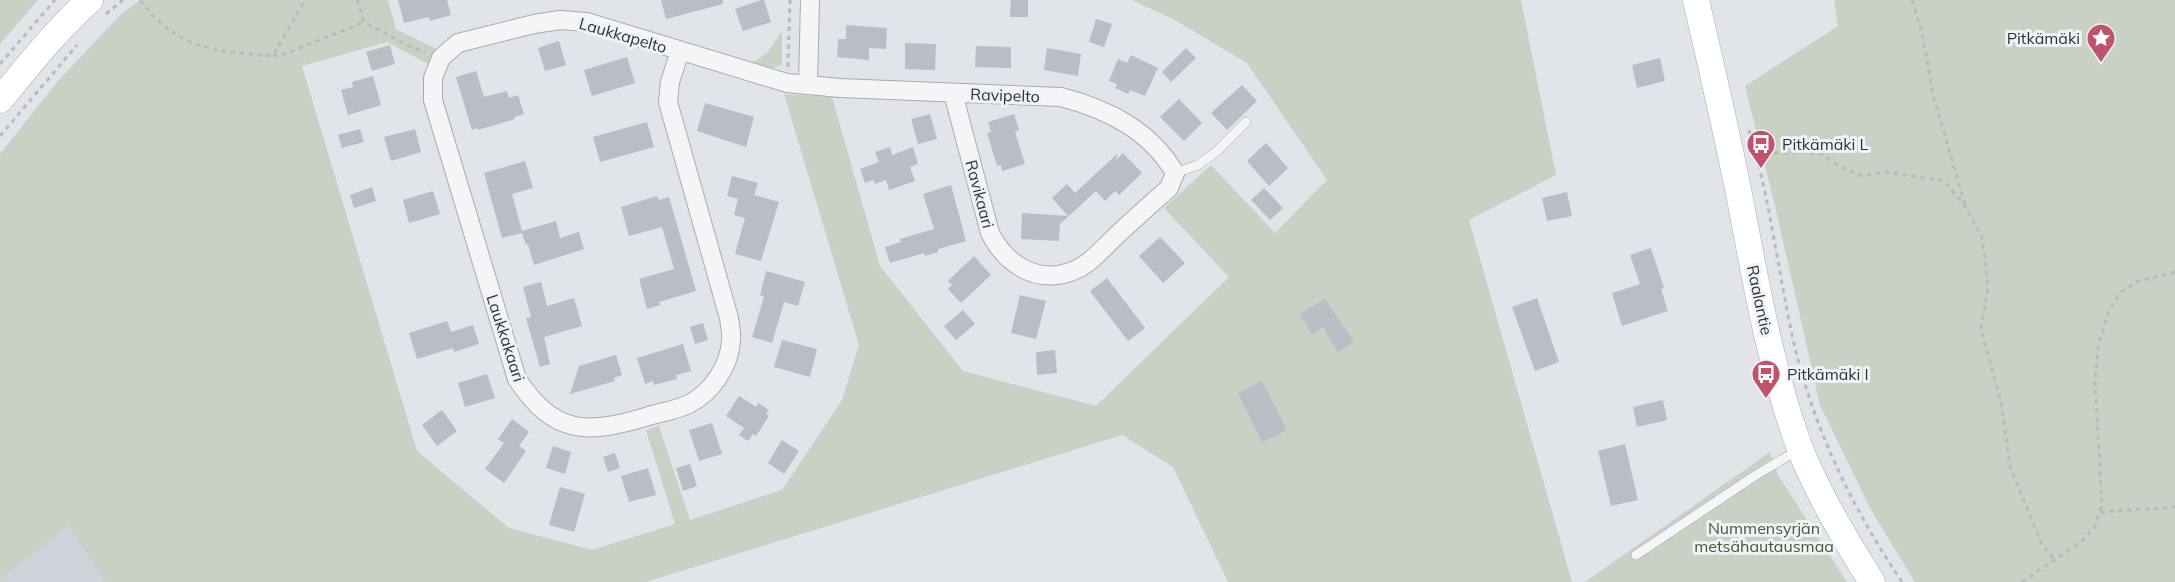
<svg xmlns="http://www.w3.org/2000/svg" width="2175" height="582" font-family="Mulish,sans-serif">
<style>
.built{fill:#cfd3d9}
.green{fill:#c8d1c3}
.building{fill:#b8bec4}
.lines{fill:none;stroke-linecap:round;stroke-linejoin:round}
.lane-casing{stroke:#a7abb1;stroke-width:10}
.street-casing{stroke:#a7abb1;stroke-width:20}
.secondary-casing{stroke:#a7abb1;stroke-width:27}
.path{stroke:#b7bbbf;stroke-width:3;stroke-dasharray:4.5 4.5;stroke-linecap:butt}
.lane{stroke:#f3f5f7;stroke-width:9}
.street{stroke:#f3f5f7;stroke-width:18}
.secondary{stroke:#fff;stroke-width:26}
.labels{text-anchor:middle;stroke-width:6;stroke-linejoin:round;paint-order:stroke}
.street-label{font-size:16px;fill:#2b333d;stroke:#f0f3f5}
.poi-label{font-size:16px;fill:#2b333d;stroke:#f0f3f5;text-anchor:start}
.park-label{font-size:16px;fill:#42583a;stroke:#f0f3f5}
</style>
<rect width="100%" height="100%" fill="#e1e4e8"/>
<!-- built -->
<path class="built" d="M 68,524 L 105,582 L 0,582 L 0,581 Z"/>
<!-- green -->
<g class="green">
<path d="M 0,0 L 38,0 L 0,44 Z"/>
<path d="M 140,0 L 388,0 L 396,29 L 436,49 L 428,64 L 387,42 L 302,66 L 417,451 L 509,528 L 592,550 L 675,524 L 646,430 L 659,426 L 690,520 L 782,490 L 842,400 L 859,345 L 784,94 L 832,97 L 880,266 L 963,371 L 1096,406 L 1229,277 L 1164,208 L 1211,165 L 1275,233 L 1327,180 L 1247,63 L 1175,20 L 1132,0 L 1521,0 L 1556,175 L 1469,220 L 1572,582 L 1228,582 L 1173,467 L 1122,435 L 646,582 L 105,582 L 68,525 L 0,581 L 0,154 L 58,81 L 122,13 Z"/>
<path d="M 1834,0 L 2175,0 L 2175,582 L 1915,582 L 1871,510 L 1820,405 L 1776,210 L 1745,86 L 1838,26 Z"/>
<path d="M 782,31 L 782,64 L 773,68 L 753,63 L 768,52 Z"/>
<path d="M 1770,452 L 1778,475 L 1847,582 L 1585,582 Z"/>
</g>
<!-- building -->
<g class="building">
<path d="M 398,0 L 447,0 L 451,15 L 430,21 L 429,17 L 404,23 Z"/>
<path d="M 661,0 L 723,0 L 723,4 L 666,19 Z"/>
<path d="M 761,0 L 764,0 L 771,22 L 743,31 L 735,9 Z"/>
<path d="M 1011,0 L 1028,0 L 1028,17 L 1010,17 Z"/>
<path d="M 1096,19 L 1112,24 L 1104,47 L 1089,42 Z"/>
<path d="M 846,25 L 887,28 L 886,49 L 869,48 L 869,60 L 837,57 L 838,39 L 846,39 Z"/>
<path d="M 559,41 L 566,65 L 545,71 L 538,48 Z"/>
<path d="M 905,43 L 936,44 L 935,70 L 905,69 Z"/>
<path d="M 390,45 L 395,64 L 372,71 L 366,52 Z"/>
<path d="M 976,46 L 1011,47 L 1011,68 L 975,67 Z"/>
<path d="M 1047,48 L 1081,54 L 1078,76 L 1044,70 Z"/>
<path d="M 1186,48 L 1196,58 L 1171,82 L 1162,72 Z"/>
<path d="M 1131,55 L 1158,68 L 1145,96 L 1130,90 L 1128,94 L 1115,88 L 1117,84 L 1109,81 L 1118,59 L 1127,63 Z"/>
<path d="M 627,57 L 635,83 L 592,96 L 584,70 Z"/>
<path d="M 1660,58 L 1665,81 L 1637,88 L 1632,65 Z"/>
<path d="M 476,71 L 484,97 L 507,91 L 509,98 L 518,95 L 524,114 L 514,117 L 515,119 L 478,130 L 478,128 L 472,130 L 456,77 Z"/>
<path d="M 373,76 L 381,105 L 348,115 L 341,90 L 353,87 L 352,82 Z"/>
<path d="M 1242,85 L 1257,101 L 1227,130 L 1211,113 Z"/>
<path d="M 1179,99 L 1202,123 L 1184,141 L 1160,117 Z"/>
<path d="M 705,103 L 754,117 L 746,147 L 697,131 Z"/>
<path d="M 930,114 L 937,139 L 918,144 L 911,119 Z"/>
<path d="M 1014,114 L 1019,130 L 1015,132 L 1025,164 L 1002,171 L 1001,165 L 997,166 L 987,133 L 991,132 L 988,122 Z"/>
<path d="M 647,122 L 654,147 L 600,162 L 593,137 Z"/>
<path d="M 360,129 L 364,142 L 342,148 L 338,135 Z"/>
<path d="M 415,129 L 421,152 L 391,161 L 384,137 Z"/>
<path d="M 1266,143 L 1288,168 L 1269,186 L 1247,161 Z"/>
<path d="M 890,147 L 892,155 L 913,147 L 918,164 L 910,167 L 915,181 L 889,190 L 886,180 L 875,184 L 873,180 L 865,183 L 860,169 L 879,162 L 875,152 Z"/>
<path d="M 1118,153 L 1115,161 L 1123,153 L 1142,173 L 1119,195 L 1115,191 L 1105,201 L 1096,191 L 1060,224 L 1059,241 L 1021,239 L 1022,213 L 1068,216 L 1052,198 L 1067,184 L 1075,193 Z"/>
<path d="M 525,161 L 533,188 L 512,194 L 522,231 L 556,221 L 560,238 L 579,232 L 584,249 L 534,265 L 528,244 L 526,245 L 522,233 L 502,238 L 484,173 Z"/>
<path d="M 732,176 L 758,183 L 754,195 L 779,202 L 761,261 L 735,254 L 745,218 L 734,215 L 738,199 L 727,196 Z"/>
<path d="M 951,185 L 966,241 L 938,249 L 938,252 L 925,256 L 924,253 L 890,263 L 885,247 L 901,242 L 900,239 L 934,229 L 923,194 Z"/>
<path d="M 372,187 L 376,201 L 354,208 L 350,195 Z"/>
<path d="M 1264,188 L 1283,208 L 1270,220 L 1251,200 Z"/>
<path d="M 433,191 L 440,214 L 409,223 L 403,200 Z"/>
<path d="M 1567,192 L 1572,216 L 1547,221 L 1542,198 Z"/>
<path d="M 657,196 L 659,200 L 669,197 L 696,291 L 659,302 L 660,305 L 647,309 L 639,279 L 674,269 L 662,227 L 629,236 L 621,207 Z"/>
<path d="M 1160,237 L 1185,263 L 1163,283 L 1139,256 Z"/>
<path d="M 1651,248 L 1664,288 L 1661,289 L 1668,311 L 1622,326 L 1612,293 L 1640,284 L 1630,255 Z"/>
<path d="M 974,256 L 991,275 L 961,303 L 948,289 L 952,285 L 948,281 Z"/>
<path d="M 766,271 L 805,282 L 798,306 L 784,302 L 772,343 L 752,337 L 764,297 L 760,295 Z"/>
<path d="M 1107,278 L 1145,328 L 1128,341 L 1090,291 Z"/>
<path d="M 541,282 L 547,306 L 574,298 L 582,326 L 544,337 L 550,364 L 540,367 L 526,318 L 531,317 L 523,287 Z"/>
<path d="M 1020,295 L 1046,301 L 1036,339 L 1011,333 Z"/>
<path d="M 1537,298 L 1559,362 L 1535,371 L 1512,307 Z"/>
<path d="M 1325,299 L 1354,342 L 1338,352 L 1323,327 L 1312,334 L 1300,314 Z"/>
<path d="M 963,310 L 975,324 L 956,340 L 944,326 Z"/>
<path d="M 447,321 L 451,332 L 473,325 L 479,344 L 454,352 L 453,348 L 417,359 L 409,333 Z"/>
<path d="M 703,323 L 708,340 L 695,344 L 690,327 Z"/>
<path d="M 782,340 L 817,349 L 810,377 L 774,367 Z"/>
<path d="M 683,344 L 691,371 L 676,375 L 677,379 L 654,385 L 653,381 L 645,384 L 637,358 Z"/>
<path d="M 1055,350 L 1057,373 L 1037,375 L 1036,352 Z"/>
<path d="M 616,355 L 622,375 L 614,378 L 615,381 L 570,394 L 579,366 Z"/>
<path d="M 487,374 L 495,398 L 465,407 L 458,383 Z"/>
<path d="M 1262,381 L 1287,430 L 1262,442 L 1238,393 Z"/>
<path d="M 739,396 L 756,407 L 758,403 L 769,410 L 766,414 L 769,416 L 756,436 L 753,434 L 748,441 L 739,435 L 744,428 L 726,416 Z"/>
<path d="M 1663,400 L 1667,420 L 1637,427 L 1633,407 Z"/>
<path d="M 442,410 L 457,431 L 437,446 L 422,425 Z"/>
<path d="M 512,419 L 529,432 L 519,446 L 526,451 L 504,483 L 485,469 L 504,443 L 498,439 Z"/>
<path d="M 712,423 L 722,454 L 699,461 L 689,430 Z"/>
<path d="M 782,440 L 799,451 L 784,474 L 768,463 Z"/>
<path d="M 1625,444 L 1638,500 L 1611,506 L 1598,451 Z"/>
<path d="M 553,446 L 571,452 L 565,474 L 546,468 Z"/>
<path d="M 615,453 L 620,468 L 608,472 L 603,457 Z"/>
<path d="M 690,464 L 697,486 L 683,491 L 676,468 Z"/>
<path d="M 648,468 L 656,495 L 629,502 L 621,476 Z"/>
<path d="M 560,487 L 585,494 L 574,532 L 549,525 Z"/>
</g>
<g class="lines">
<!-- lane casing -->
<g class="lane-casing">
<g id="lane">
<path d="M 1175,173 L 1198,165 L 1216,152 L 1246,122"/>
<path d="M 1636,555 L 1756,475 L 1798,450"/>
</g>
</g>
<!-- street casing -->
<g class="street-casing">
<g id="street">
<path d="M 680,51 L 670,82 L 668,102 L 729,318 C 730,326 732,334 731,341 C 729,367 712,392 689,404 C 677,410 662,412 649,416 C 589,434 555,437 517,379 L 433,100 L 433,78 L 441,58 L 458,43 L 534,24 L 560,20 L 587,22 L 787,83 L 840,88 L 1061,97 C 1107,109 1150,130 1175,173 L 1169,188 C 1151,204 1134,219 1117,235 C 1103,248 1089,266 1070,272 C 1035,284 1005,263 990,233 L 953,93"/>
<path d="M 808,85 L 810,0"/>
</g>
</g>
<!-- secondary casing -->
<g class="secondary-casing">
<g id="secondary">
<path d="M 1696,0 C 1711,66 1727,133 1740,199 C 1756,283 1770,366 1799,446 C 1818,494 1845,539 1872,582"/>
<path d="M 0,100 C 29,65 56,30 90,0"/>
</g>
</g>
<!-- path -->
<g class="path">
<path d="M 140,0 C 178,50 214,51 273,56 L 305,0"/>
<path d="M 357,0 L 364,22 L 409,46 L 425,52"/>
<path d="M 1912,0 L 1922,32 L 1934,99 L 1965,204"/>
<path d="M 106,14 L 123,0"/>
<path d="M 273,56 L 285,54 L 364,22"/>
<path d="M 0,64 L 55,0"/>
<path d="M 788,67 L 790,0"/>
<path d="M 1749,130 C 1769,195 1777,263 1791,330 C 1810,421 1850,505 1902,582"/>
<path d="M 0,136 L 77,45"/>
<path d="M 1756,154 L 1807,152 L 1821,154 L 1839,166 L 1862,176 L 1885,172 L 1944,181 L 1965,206 L 1982,237 L 1988,287 L 1981,329 L 2001,402 L 2010,466 L 2042,545 L 2055,560"/>
<path d="M 2100,512 L 2175,507"/>
<path d="M 2022,582 L 2081,542 L 2094,528 L 2102,505 L 2095,381 L 2098,347 L 2109,311 L 2120,293 L 2136,282 L 2175,272"/>
</g>
<!-- lane -->
<use href="#lane" class="lane"/>
<!-- street -->
<use href="#street" class="street"/>
<!-- secondary -->
<use href="#secondary" class="secondary"/>
</g>
<!-- icons -->
<defs>
<g id="sight-pin" transform="scale(1.5)"><path d="M0 17L-7.5 6A9.5 9.5 0 1 1 7.5 6Z" fill="#bf536e" stroke="#f0f3f5"/><path d="M0-6L1.8-2.2L6-1.7L2.9 1.2L3.7 5.4L0 3.3L-3.7 5.4L-2.9 1.2L-6-1.7L-1.8-2.2Z" fill="#fff"/></g>
<g id="bus-pin" transform="scale(1.5)"><path d="M0 17L-7.5 6A9.5 9.5 0 1 1 7.5 6Z" fill="#bf536e" stroke="#f0f3f5"/><path d="M-5-6H5V4H4V6H2V4H-2V6H-4V4H-5ZM-3.5-4V0h7V-4ZM-3.5 1.2v1.5H-2V1.2ZM2 1.2v1.5H3.5V1.2Z" fill="#fff"/></g>
</defs>
<g fill-rule="evenodd">
<use href="#sight-pin" x="2101" y="38"/>
<use href="#bus-pin" x="1761" y="144"/>
<use href="#bus-pin" x="1766" y="374"/>
</g>
<g class="labels">
<!-- street labels -->
<g class="street-label">
<text transform="translate(623 35) rotate(16)" y="6">Laukkapelto</text>
<text transform="translate(1005 95) rotate(2)" y="6">Ravipelto</text>
<text transform="translate(980 194) rotate(75)" y="6">Ravikaari</text>
<text transform="translate(1760 300) rotate(78)" y="6">Raalantie</text>
<text transform="translate(506 338) rotate(72)" y="6">Laukkakaari</text>
</g>
<!-- poi labels -->
<g class="poi-label">
<text x="2080" y="44" text-anchor="end">Pitkämäki</text>
<text x="1782" y="150">Pitkämäki L</text>
<text x="1787" y="380">Pitkämäki I</text>
</g>
<!-- park labels -->
<g class="park-label">
<text x="1764" y="534">Nummensyrjän<tspan x="1764" dy="18">metsähautausmaa</tspan></text>
</g>
</g>
</svg>
